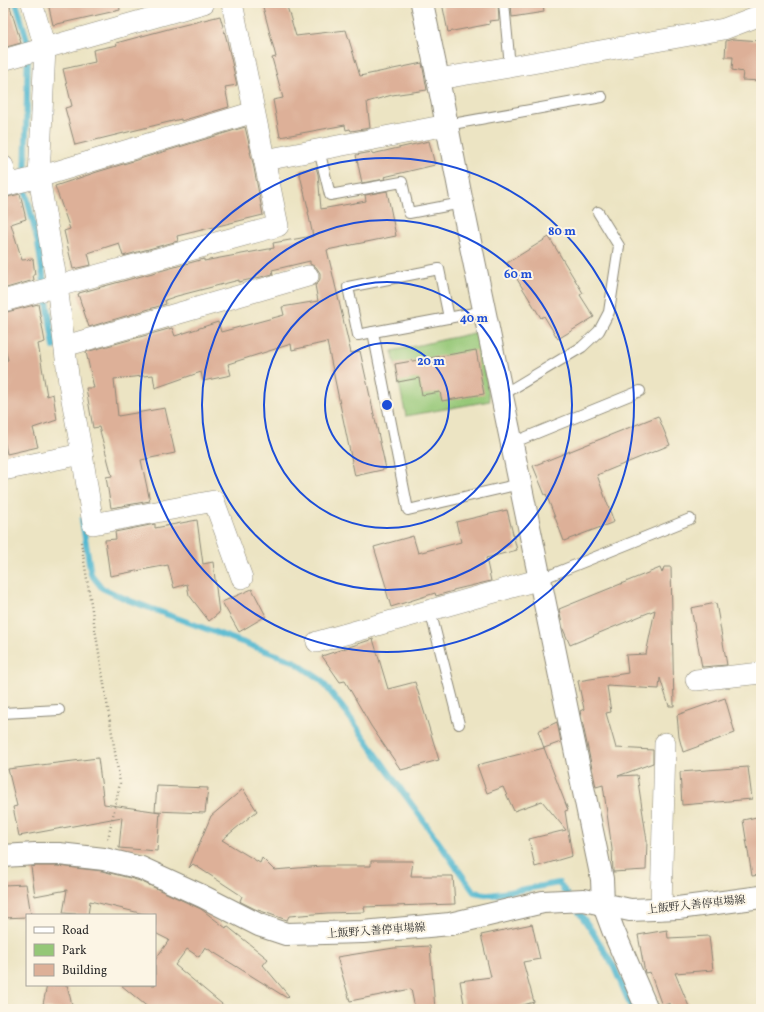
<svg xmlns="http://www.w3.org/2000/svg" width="764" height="1012" font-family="Vollkorn,'Noto Serif JP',serif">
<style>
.green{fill:#95c777;stroke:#607951}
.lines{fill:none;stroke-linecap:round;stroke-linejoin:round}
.stream{stroke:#52b8d0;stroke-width:6}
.building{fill:#ddb098}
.service-casing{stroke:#8c8877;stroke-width:12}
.minor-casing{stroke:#8c8877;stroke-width:22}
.tertiary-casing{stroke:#8c8877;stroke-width:24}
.secondary-casing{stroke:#8c8877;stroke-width:24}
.path{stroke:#8c8877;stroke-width:2.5;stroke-dasharray:1 3;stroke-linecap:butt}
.service{stroke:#fff;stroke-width:10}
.minor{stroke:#fff;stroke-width:21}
.tertiary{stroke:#fff;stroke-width:22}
.secondary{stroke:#fff;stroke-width:22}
.ring{fill:none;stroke:#1d4ed8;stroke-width:2}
.labels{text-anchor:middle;stroke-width:4;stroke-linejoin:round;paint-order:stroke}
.street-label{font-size:11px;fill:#2b2b2b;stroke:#fcf5e5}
.centre{fill:#1d4ed8;stroke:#fcf5e5;stroke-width:2}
.ring-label{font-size:12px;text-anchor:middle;font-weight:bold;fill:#1d4ed8;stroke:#fcf5e5;stroke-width:4;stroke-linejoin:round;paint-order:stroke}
</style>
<rect width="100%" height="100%" fill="#fcf5e5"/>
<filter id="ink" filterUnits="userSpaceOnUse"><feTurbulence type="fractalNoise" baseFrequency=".025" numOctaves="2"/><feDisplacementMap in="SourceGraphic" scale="8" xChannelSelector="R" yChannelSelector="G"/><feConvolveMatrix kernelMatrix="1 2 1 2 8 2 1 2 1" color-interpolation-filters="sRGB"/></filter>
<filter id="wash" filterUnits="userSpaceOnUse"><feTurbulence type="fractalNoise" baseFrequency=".012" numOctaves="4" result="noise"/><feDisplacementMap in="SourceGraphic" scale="16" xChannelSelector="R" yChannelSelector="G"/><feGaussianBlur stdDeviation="0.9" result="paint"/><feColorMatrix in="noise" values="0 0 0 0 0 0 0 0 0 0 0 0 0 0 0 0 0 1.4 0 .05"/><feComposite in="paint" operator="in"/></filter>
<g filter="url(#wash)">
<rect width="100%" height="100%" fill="#ece4c3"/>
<!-- green -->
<path class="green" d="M 478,332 L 490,401 L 406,416 L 392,351 Z"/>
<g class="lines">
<!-- stream -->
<g class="stream">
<path d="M 16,3 L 28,43 L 25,189 L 38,243 L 54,347"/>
<path d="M 82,520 L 91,574 L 102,588 L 128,600 L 293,661 L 321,680 L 346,712 L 474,892 L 491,895 L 559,883 L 568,896"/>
<path d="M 575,906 L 592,931 L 614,967 L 632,1009"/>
</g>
</g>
<g id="blocks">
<!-- building -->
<g class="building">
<path d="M 3,3 L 9,3 L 21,43 L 3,48 Z"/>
<path d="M 48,3 L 119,3 L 120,10 L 53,25 Z"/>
<path d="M 262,3 L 286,3 L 296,36 L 346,30 L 360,76 L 422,63 L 427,90 L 392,95 L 367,102 L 370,128 L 351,131 L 350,129 L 346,130 L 345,125 L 280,137 L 273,100 L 283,98 L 272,58 L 276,57 Z"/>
<path d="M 442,3 L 498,3 L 499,20 L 489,21 L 490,24 L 448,32 Z"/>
<path d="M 511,3 L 543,3 L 544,12 L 512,17 Z"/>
<path d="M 220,16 L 227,41 L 237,85 L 225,87 L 229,107 L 181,121 L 181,119 L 75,145 L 65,108 L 72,106 L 63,69 L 95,62 L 93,50 L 117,45 L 116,43 L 172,28 Z"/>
<path d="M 733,39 L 761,41 L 761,81 L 742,80 L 743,72 L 732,70 L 733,57 L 725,57 L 726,41 Z"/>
<path d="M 245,127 L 251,152 L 250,152 L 253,163 L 263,215 L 177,236 L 178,241 L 123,256 L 119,243 L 88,253 L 91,265 L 73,269 L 64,231 L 70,229 L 55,186 L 97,172 Z"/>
<path d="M 429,141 L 435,165 L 384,177 L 385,179 L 362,183 L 356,155 L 372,152 L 372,154 Z"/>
<path d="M 316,167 L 318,174 L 321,209 L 366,201 L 365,195 L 387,191 L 396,236 L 327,250 L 351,353 L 360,351 L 386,469 L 355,476 L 327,342 L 292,350 L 291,344 L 228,364 L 231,375 L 203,381 L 201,372 L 155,388 L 153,375 L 114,379 L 118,416 L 165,408 L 175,453 L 141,460 L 150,501 L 111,508 L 106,477 L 112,476 L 99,427 L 93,428 L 86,388 L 94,388 L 86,352 L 172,328 L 175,336 L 218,322 L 221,332 L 284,315 L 282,307 L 318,301 L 315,285 L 317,284 L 320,279 L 320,273 L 316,267 L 310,264 L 310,261 L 272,270 L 273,274 L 265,276 L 239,282 L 239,280 L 177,296 L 165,300 L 166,304 L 89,327 L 78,294 L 79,294 L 79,293 L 204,259 L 204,261 L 274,248 L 273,243 L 313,236 L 308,212 L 309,212 L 299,171 Z"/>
<path d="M 20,194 L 26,219 L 11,224 L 22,260 L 33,259 L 35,275 L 33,275 L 34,280 L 3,289 L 3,198 Z"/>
<path d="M 549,237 L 583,293 L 580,295 L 594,317 L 558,339 L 544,316 L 541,318 L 507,263 Z"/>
<path d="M 38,304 L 45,342 L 38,344 L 47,396 L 53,394 L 57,420 L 33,428 L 38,447 L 7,454 L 3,435 L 3,361 L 8,360 L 3,342 L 3,313 Z"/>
<path d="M 476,350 L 484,394 L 442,401 L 440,392 L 422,395 L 419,378 L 398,382 L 395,364 Z"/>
<path d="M 658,416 L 670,445 L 597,475 L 614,522 L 564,541 L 546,494 L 545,495 L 533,466 Z"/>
<path d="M 507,510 L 517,550 L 486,558 L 491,581 L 453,590 L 453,591 L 436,596 L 435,593 L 391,607 L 386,590 L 387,590 L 374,547 L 413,536 L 418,553 L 461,542 L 456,522 Z"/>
<path d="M 197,520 L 203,564 L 213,562 L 219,613 L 209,621 L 189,595 L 187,584 L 174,588 L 168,565 L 110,576 L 105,540 L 116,539 L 115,532 L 155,524 L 155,528 Z"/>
<path d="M 664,567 L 671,567 L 674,706 L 669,706 L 660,678 L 659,689 L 607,686 L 611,712 L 606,713 L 616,748 L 653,750 L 653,763 L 618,776 L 637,775 L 647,841 L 646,870 L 613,872 L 612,849 L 603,785 L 596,787 L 580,711 L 584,709 L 578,681 L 628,673 L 626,655 L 646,654 L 655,610 L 570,645 L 563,629 L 559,609 L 660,568 L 662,573 Z"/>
<path d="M 252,589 L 266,616 L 239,632 L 222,602 Z"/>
<path d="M 716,603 L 727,665 L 702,667 L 691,608 Z"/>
<path d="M 373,639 L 388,689 L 415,682 L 439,760 L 401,770 L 371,726 L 345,681 L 340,682 L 322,656 Z"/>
<path d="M 725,698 L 735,733 L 683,752 L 679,737 L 677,715 Z"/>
<path d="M 557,722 L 561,742 L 544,748 L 538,731 Z"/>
<path d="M 544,748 L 568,810 L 565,811 L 572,856 L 535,867 L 529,839 L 566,830 L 542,801 L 514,811 L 503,787 L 487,793 L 477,765 Z"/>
<path d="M 98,758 L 104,804 L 160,812 L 157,851 L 119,848 L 122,817 L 19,836 L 13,807 L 17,806 L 8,769 Z"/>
<path d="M 748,767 L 752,799 L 682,805 L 680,772 Z"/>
<path d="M 157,786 L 208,788 L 205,813 L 155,811 Z"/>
<path d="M 243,789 L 257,811 L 222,840 L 260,863 L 262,858 L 274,870 L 322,866 L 371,866 L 371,861 L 413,861 L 411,876 L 453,876 L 455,904 L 364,907 L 365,912 L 327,913 L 289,916 L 287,920 L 255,909 L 241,902 L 240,901 L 242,896 L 193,864 L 189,868 L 211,816 Z"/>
<path d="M 761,816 L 761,875 L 752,876 L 743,820 Z"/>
<path d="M 36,866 L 58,866 L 102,871 L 130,878 L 140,881 L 201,909 L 226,928 L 227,926 L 268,959 L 263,965 L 289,996 L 287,998 L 205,947 L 199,957 L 187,949 L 175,965 L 228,1009 L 150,1009 L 121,985 L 155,985 L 155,960 L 169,940 L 155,933 L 155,915 L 148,915 L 90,901 L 88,915 L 63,913 L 67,890 L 35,896 L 31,867 Z"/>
<path d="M 26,884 L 31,915 L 27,915 L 27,917 L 3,918 L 3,885 Z"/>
<path d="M 532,924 L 540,959 L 523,962 L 534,1002 L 509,1009 L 465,1009 L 460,981 L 491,977 L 481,935 Z"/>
<path d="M 667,930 L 668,938 L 709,936 L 713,970 L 675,973 L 690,1009 L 671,1009 L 670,1003 L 662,1006 L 650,972 L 645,973 L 638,935 Z"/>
<path d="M 430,946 L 435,1009 L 415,1009 L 411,989 L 350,1001 L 337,957 L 394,948 Z"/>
<path d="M 47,985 L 67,985 L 73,1009 L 42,1009 Z"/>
</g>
</g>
</g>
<g filter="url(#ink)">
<use href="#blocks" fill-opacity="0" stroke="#8c8877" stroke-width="1"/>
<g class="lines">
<!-- service casing -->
<g class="service-casing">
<g id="service">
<path d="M 504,3 L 510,67"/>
<path d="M 447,125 L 602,97"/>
<path d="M 319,150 L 330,195 L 402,182 L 409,213 L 462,203"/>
<path d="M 485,311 L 373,332 L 408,510 L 520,484"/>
<path d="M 373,332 L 358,335 L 348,287 L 439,269 L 449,318"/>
<path d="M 502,395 L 582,347 L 599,331 L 609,312 L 619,246 L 598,212"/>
<path d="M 512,443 L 640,391"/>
<path d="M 541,579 L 690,519"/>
<path d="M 430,610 L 459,724"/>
<path d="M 3,713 L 59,710"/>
</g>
</g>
<!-- minor casing -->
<g class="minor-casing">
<g id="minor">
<path d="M 32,3 L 45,48 L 39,177 L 57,285 L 69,383 L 82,454 L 93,524 L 214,501 L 242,578"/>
<path d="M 3,60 L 204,3"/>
<path d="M 438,79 L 510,67 L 724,29 L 761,15"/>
<path d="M 265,160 L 447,125"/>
<path d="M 3,166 L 8,185"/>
<path d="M 3,186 L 39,177 L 254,112"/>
<path d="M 3,301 L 278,226 C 263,151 247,77 232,3"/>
<path d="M 65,346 L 308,276"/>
<path d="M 3,470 L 82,454"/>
<path d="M 317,642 L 541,579"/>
<path d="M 696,680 L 761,673"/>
<path d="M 661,909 L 665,743"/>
</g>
</g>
<!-- tertiary casing -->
<g class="tertiary-casing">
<path id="tertiary" d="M 422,3 L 438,79 L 462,203 L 602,879 L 603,903 L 613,930 L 647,1009"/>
</g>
<!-- secondary casing -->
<g class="secondary-casing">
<path id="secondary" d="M 3,856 L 36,854 L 59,854 L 104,859 L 141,868 L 202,896 L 259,925 L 286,934 L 363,932 L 450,924 L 543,902 L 584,900 L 630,910 L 678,908 L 761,897"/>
</g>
<!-- path -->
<path class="path" d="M 81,542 L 120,783 L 108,839"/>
<!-- service -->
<use href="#service" class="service"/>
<!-- minor -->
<use href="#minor" class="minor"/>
<!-- tertiary -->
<use href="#tertiary" class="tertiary"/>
<!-- secondary -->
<use href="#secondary" class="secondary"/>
</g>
</g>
<!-- distance rings -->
<g class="ring">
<circle cx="387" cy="405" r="62"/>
<circle cx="387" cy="405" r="123"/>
<circle cx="387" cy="405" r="185"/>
<circle cx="387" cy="405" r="247"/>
</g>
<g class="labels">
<!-- street labels -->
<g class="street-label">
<text transform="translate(696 904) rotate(-6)" y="4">上飯野入善停車場線</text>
<text transform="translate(376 930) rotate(-4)" y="4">上飯野入善停車場線</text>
</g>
</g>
<circle cx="387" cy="405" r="6" class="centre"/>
<g class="ring-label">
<text x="562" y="235">80 m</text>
<text x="518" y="278">60 m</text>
<text x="474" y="322">40 m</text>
<text x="431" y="365">20 m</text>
</g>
<!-- margin -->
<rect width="764" height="1012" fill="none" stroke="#fcf5e5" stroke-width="16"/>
<!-- legend -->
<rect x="26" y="914" width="130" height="72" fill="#fcf5e5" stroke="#a8a49b"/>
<rect x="34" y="927" width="20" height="6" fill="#ffffff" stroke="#a8a49b"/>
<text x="62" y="934" font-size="12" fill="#2b2b2b">Road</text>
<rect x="34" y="944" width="20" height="12" fill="#95c777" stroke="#a8a49b"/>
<text x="62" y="954" font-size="12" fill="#2b2b2b">Park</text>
<rect x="34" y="964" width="20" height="12" fill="#ddb098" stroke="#a8a49b"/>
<text x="62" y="974" font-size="12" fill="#2b2b2b">Building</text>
</svg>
